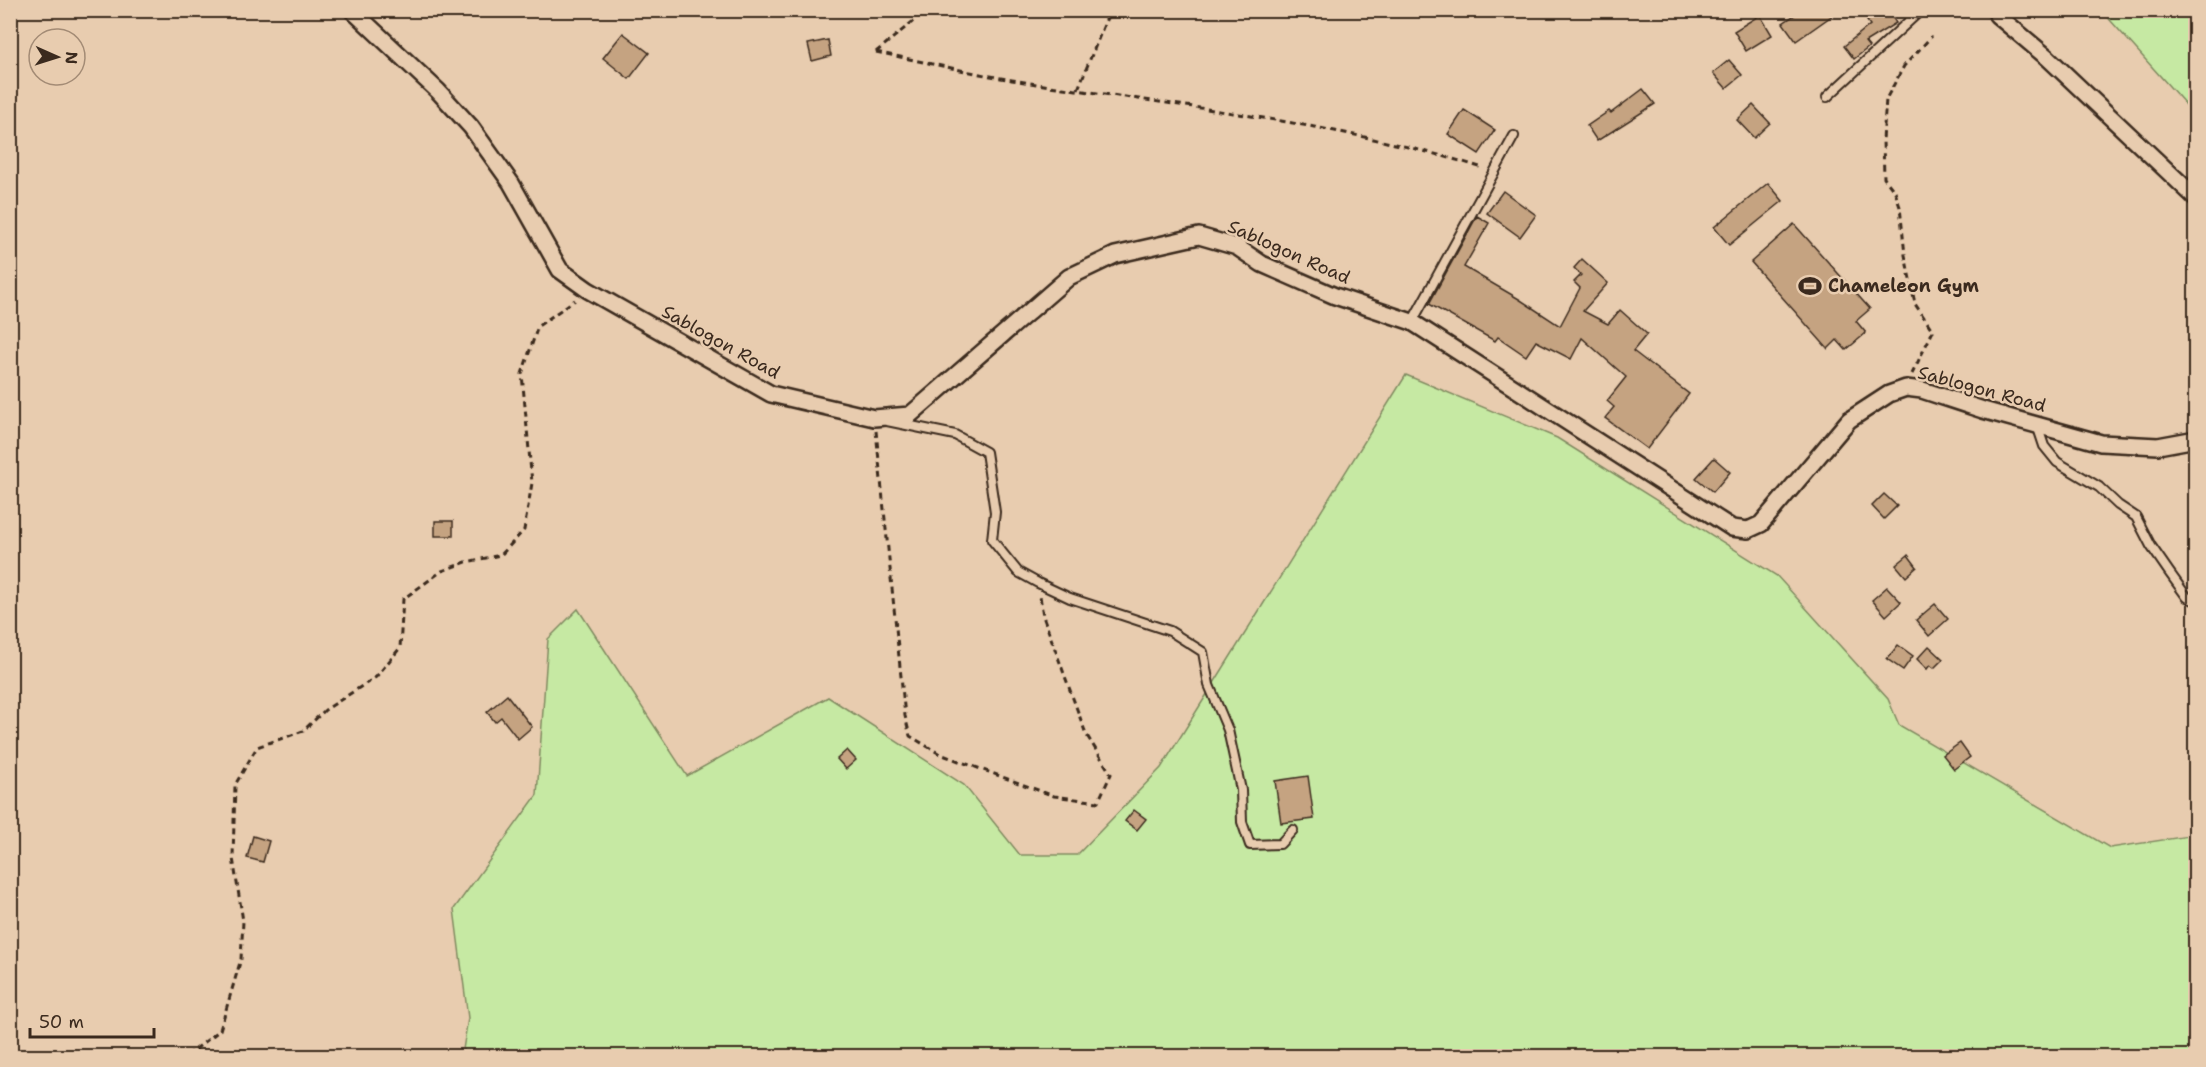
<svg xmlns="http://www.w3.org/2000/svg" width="2206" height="1067" font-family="'Shantell Sans',sans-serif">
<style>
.green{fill:#c6e9a3;stroke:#808a60;stroke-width:1.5}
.building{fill:#c5a381;stroke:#3b2a1e;stroke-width:1.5}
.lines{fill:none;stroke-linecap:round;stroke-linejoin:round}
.lane-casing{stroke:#3b2a1e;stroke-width:12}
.street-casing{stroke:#3b2a1e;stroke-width:20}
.path{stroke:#3b2a1e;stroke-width:3;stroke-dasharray:6 4.5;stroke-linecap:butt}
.lane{stroke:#e8ccaf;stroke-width:8}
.street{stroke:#e8ccaf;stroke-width:15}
.labels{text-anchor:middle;stroke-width:5;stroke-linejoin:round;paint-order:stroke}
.street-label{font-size:18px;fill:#3b2a1e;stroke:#e8ccaf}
.poi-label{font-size:18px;font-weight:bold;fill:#3b2a1e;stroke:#e8ccaf;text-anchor:start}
</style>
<rect width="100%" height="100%" fill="#e8ccaf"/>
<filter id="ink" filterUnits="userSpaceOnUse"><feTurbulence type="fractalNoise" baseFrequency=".0167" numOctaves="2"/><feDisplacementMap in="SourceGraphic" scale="12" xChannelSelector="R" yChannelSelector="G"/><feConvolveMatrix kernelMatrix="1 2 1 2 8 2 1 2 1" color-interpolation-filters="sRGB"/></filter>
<g filter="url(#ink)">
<!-- green -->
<g class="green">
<path d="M 2102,11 L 2195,11 L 2195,115 Z"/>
<path d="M 1406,375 L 1557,438 L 1777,576 L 1888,699 L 1899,725 L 2110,848 L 2195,835 L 2195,1056 L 462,1056 L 468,1018 L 454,909 L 537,795 L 548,639 L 578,609 L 687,776 L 828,697 L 964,785 L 1020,855 L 1077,855 L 1161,768 Z"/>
</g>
<!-- building -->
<g class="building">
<path d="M 1802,10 L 1840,10 L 1796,41 L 1783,23 Z"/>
<path d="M 1884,10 L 1888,10 L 1896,23 L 1865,42 L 1869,47 L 1854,59 L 1844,46 L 1870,25 L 1867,21 Z"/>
<path d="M 1760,15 L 1772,35 L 1746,51 L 1734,31 Z"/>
<path d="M 623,33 L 649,53 L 629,79 L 603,58 Z"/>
<path d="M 828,40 L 831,56 L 812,61 L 808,44 Z"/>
<path d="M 1729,60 L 1742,75 L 1726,88 L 1713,73 Z"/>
<path d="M 1643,89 L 1655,104 L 1597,141 L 1587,126 L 1609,111 L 1611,113 Z"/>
<path d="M 1753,105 L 1770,123 L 1754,138 L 1737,120 Z"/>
<path d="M 1464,110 L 1495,130 L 1479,154 L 1448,134 Z"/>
<path d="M 1768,183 L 1783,201 L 1729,245 L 1714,227 Z"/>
<path d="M 1503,191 L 1536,215 L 1520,237 L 1487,213 Z"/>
<path d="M 1477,216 L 1489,223 L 1464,267 L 1519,299 L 1560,326 L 1580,288 L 1574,282 L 1581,275 L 1574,268 L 1582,259 L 1608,283 L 1583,311 L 1608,324 L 1620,310 L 1647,334 L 1633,351 L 1689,394 L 1647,449 L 1605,418 L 1614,407 L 1607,401 L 1626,377 L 1582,338 L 1571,359 L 1536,341 L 1526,356 L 1498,337 L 1495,341 L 1429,304 Z"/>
<path d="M 1794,224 L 1870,309 L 1856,321 L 1866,333 L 1846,350 L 1837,340 L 1828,349 L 1751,262 Z"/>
<path d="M 1714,458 L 1730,472 L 1713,492 L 1696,478 Z"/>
<path d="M 1884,494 L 1897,506 L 1884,519 L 1872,506 Z"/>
<rect x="435" y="521" width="18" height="15"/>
<path d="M 1908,555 L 1917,567 L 1906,577 L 1896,565 Z"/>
<path d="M 1887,587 L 1901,602 L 1886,616 L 1872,600 Z"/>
<path d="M 1935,604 L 1948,619 L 1929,636 L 1916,620 Z"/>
<path d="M 1898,645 L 1913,656 L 1903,670 L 1887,659 Z"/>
<path d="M 1929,646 L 1943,659 L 1934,668 L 1930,665 L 1927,669 L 1917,659 Z"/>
<path d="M 507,695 L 532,727 L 518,739 L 501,717 L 495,722 L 487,712 Z"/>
<path d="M 1960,743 L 1970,757 L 1954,769 L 1943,755 Z"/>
<path d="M 847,750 L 856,760 L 846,769 L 837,759 Z"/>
<path d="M 1308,776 L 1314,819 L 1281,823 L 1275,781 Z"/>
<path d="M 1134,810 L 1146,819 L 1137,830 L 1125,821 Z"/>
<path d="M 253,836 L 269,841 L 263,862 L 247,858 Z"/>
</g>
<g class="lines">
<!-- lane casing -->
<g class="lane-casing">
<g id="lane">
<path d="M 1827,97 L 1921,10"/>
<path d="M 1412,322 L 1514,136"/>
<path d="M 887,421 L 955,435 L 986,452 L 995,512 L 992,540 L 1018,572 L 1038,583 L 1070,598 L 1170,631 L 1203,652 L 1209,685 L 1228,730 L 1241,790 L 1242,822 L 1250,845 L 1280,844 L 1293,830"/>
<path d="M 2037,425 L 2044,446 L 2057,462 L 2099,487 L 2118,505 L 2136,517 L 2151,546 L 2169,572 L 2187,597 L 2196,601"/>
</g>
</g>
<!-- street casing -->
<g class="street-casing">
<g id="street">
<path d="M 352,10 L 438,91 L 471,127 L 511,183 L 560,270 L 588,290 L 771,394 L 874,418 L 910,415 L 1069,277 L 1115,255 L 1199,236 L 1237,247 L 1262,264 L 1335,296 L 1412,322 L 1732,528 L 1748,530 L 1761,524 L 1849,420 L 1889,394 L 1906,388 L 1922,390 L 1983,410 L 2101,443 L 2158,446 L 2196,439"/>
<path d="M 1997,15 L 2048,58 L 2196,198"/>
</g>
</g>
<!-- path -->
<g class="path">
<path d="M 876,52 C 930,63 983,76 1037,84 C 1185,107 1340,123 1483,168"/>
<path d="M 876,52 L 916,19 L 920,10"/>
<path d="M 1078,89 L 1110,10"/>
<path d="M 1912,374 L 1933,331 L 1915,304 L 1905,255 L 1900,207 L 1895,192 L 1884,178 L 1883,140 L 1886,99 L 1904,66 L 1932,36"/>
<path d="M 876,431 L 905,716 L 910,736 L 940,754 L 1054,796 L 1098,802 L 1111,774 L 1086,734 L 1043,616 L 1040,596"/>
<path d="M 187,1056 L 220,1030 L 241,959 L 243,921 L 233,858 L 235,785 L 257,747 L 303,731 L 325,710 L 376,677 L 400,648 L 403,599 L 442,571 L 466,562 L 501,555 L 524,530 L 532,483 L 522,374 L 538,326 L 575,300"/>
</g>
<!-- lane -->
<use href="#lane" class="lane"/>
<!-- street -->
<use href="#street" class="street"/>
</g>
</g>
<!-- icons -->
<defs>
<g id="stadium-bare" transform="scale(1.8)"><path d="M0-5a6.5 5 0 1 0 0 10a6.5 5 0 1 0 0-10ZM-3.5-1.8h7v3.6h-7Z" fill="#3b2a1e" stroke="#e8ccaf" stroke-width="2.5" paint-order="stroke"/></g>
</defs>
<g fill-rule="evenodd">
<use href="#stadium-bare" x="1810" y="286"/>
</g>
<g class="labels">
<!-- street labels -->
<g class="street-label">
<text transform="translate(1289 252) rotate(24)" y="6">Sablogon Road</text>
<text transform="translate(721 342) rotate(29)" y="6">Sablogon Road</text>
<text transform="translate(1982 389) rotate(15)" y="6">Sablogon Road</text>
</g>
<!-- poi labels -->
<g class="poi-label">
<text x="1828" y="292">Chameleon Gym</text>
</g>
</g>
<!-- margin -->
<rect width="2206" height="1067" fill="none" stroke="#e8ccaf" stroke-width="36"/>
<rect x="18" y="18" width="2170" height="1031" fill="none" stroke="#3b2a1e" stroke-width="2" filter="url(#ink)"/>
<!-- north arrow -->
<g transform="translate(57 57) rotate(93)"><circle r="28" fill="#e8ccaf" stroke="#a38b75" stroke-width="1.5"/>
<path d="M0-4.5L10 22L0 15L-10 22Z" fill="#3b2a1e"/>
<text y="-9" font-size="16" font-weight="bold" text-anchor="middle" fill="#3b2a1e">N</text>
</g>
<!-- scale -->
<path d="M30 1028v9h124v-9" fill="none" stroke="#3b2a1e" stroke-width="3"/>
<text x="39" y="1028" font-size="18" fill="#3b2a1e" stroke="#e8ccaf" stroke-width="4.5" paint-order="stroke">50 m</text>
</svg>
